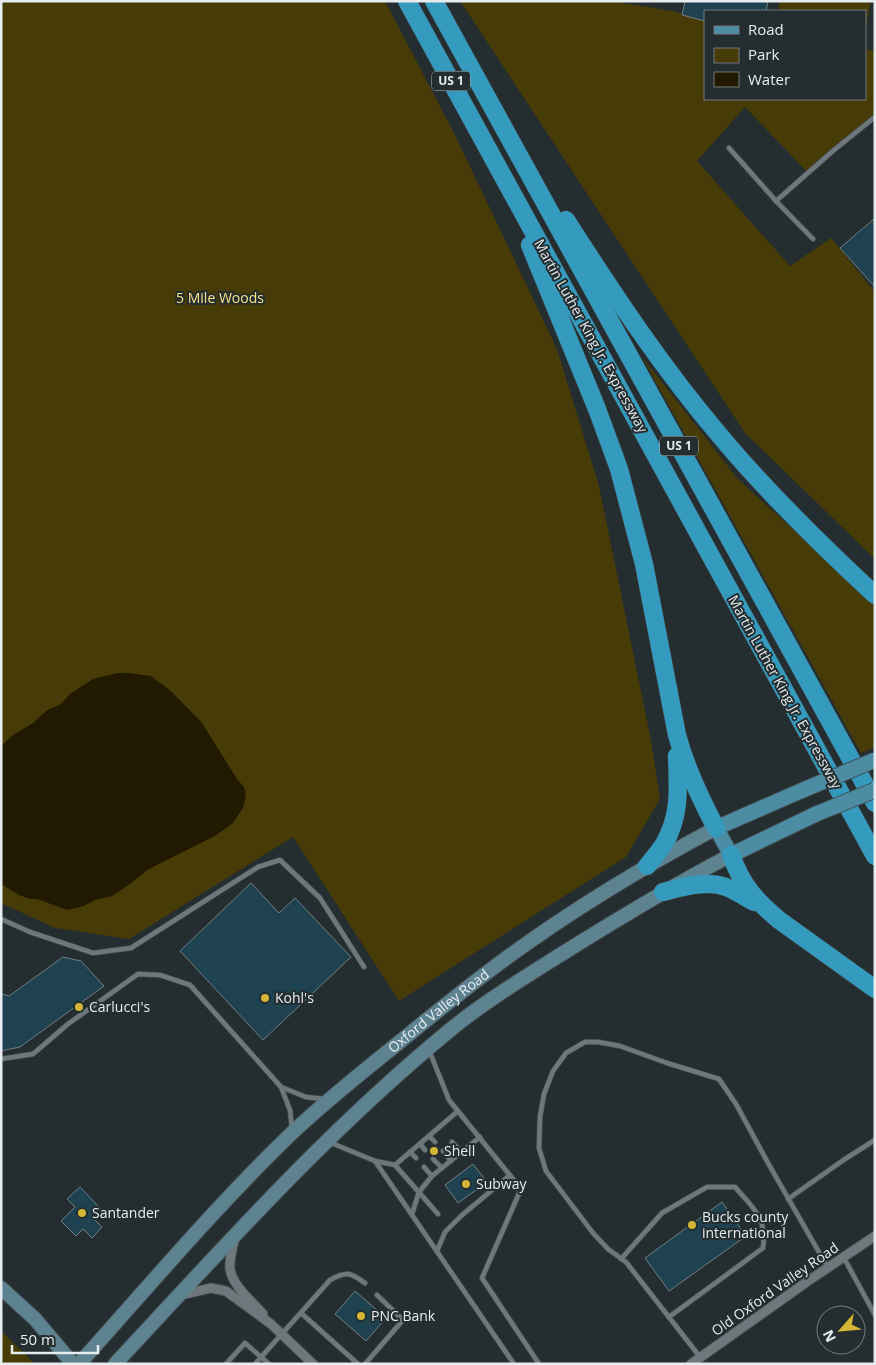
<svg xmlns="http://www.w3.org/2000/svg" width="876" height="1365" font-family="'Open Sans',sans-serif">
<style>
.green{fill:#473b08}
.water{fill:#211a00}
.building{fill:#1f4250;stroke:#747e82}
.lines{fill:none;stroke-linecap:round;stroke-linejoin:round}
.lane-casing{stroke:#41494c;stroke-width:6}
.street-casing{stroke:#41494c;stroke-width:11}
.secondary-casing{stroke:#41494c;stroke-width:16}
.primary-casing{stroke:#41494c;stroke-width:17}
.highway-casing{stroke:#41494c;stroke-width:19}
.lane{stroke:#6e787c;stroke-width:4.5}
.street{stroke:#6e787c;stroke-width:9}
.secondary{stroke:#5d8290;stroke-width:14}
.primary{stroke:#4c8da4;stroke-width:15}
.highway{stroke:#359bbe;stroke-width:18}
.primary-bridge-casing{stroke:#41494c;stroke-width:17;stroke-linecap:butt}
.primary-bridge{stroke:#4c8da4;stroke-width:15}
.poi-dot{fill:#d3b635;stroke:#242d30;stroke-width:2}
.labels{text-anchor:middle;stroke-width:4;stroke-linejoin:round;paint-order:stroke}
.shield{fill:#242d30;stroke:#acb3b6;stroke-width:1}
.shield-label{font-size:12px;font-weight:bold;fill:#e7ecef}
.park-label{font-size:14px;fill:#f9e284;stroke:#242d30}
.street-label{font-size:14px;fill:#e7ecef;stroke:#242d30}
.poi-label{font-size:14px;fill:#e7ecef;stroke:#242d30;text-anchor:start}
</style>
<rect width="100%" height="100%" fill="#242d30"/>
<!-- green -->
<g class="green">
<path d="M 1,1 L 385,1 L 454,133 L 557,349 L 599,486 L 651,740 L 660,799 L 626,857 L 399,1001 L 293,837 L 129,939 L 55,928 L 1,903 Z"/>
<path d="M 460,1 L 611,1 L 673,11 L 705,21 L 705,99 L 865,99 L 865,49 L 875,51 L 875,119 L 809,174 L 745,107 L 697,161 L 790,266 L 831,238 L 875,292 L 875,559 L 745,433 Z"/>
<path d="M 780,1 L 871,1 L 865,30 L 865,11 L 778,11 Z"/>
<path d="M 642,357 L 738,479 L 875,605 L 875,748 L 861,753 Z"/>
<path d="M 1,1331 L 35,1364 L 1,1364 Z"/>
</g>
<!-- water -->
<path class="water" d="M 118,673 L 129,673 L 151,676 L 172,692 L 202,723 L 237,779 L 244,787 L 246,795 L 243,808 L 233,823 L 215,836 L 147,870 L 130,884 L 112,896 L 95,900 L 84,906 L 67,910 L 37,899 L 30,899 L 19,895 L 1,884 L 1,746 L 13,735 L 33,723 L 46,711 L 61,704 L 70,694 L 93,679 Z"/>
<!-- building -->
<g class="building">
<path d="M 685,1 L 768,1 L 766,11 L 705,11 L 705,21 L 682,15 Z"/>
<path d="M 875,218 L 875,287 L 840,248 Z"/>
<path d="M 251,883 L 279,913 L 295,898 L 351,957 L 263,1040 L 180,951 Z"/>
<path d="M 63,957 L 81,961 L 104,986 L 20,1047 L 1,1051 L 1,994 L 9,996 Z"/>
<path d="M 473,1164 L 487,1182 L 458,1203 L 445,1185 Z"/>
<path d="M 80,1187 L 101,1209 L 92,1217 L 102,1227 L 92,1238 L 83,1229 L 76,1236 L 61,1221 L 75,1207 L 67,1199 Z"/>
<path d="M 722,1202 L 746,1236 L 669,1291 L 645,1258 Z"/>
<path d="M 355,1291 L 386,1318 L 366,1341 L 335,1314 Z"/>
</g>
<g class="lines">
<!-- lane casing -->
<g class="lane-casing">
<g id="lane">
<path d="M 729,148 L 776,201 L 834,150 L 875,117"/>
<path d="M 776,201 L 813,239"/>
<path d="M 1,919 L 30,932 L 93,953 L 131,948 L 258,867 L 280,860 L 320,898 L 364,967"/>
<path d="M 429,1050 L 449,1100 L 521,1189 L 482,1278 L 539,1364"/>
<path d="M 1,1059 L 33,1054 L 68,1024 L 138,974 L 160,975 L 190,985 L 281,1087 L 290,1110 L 292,1129"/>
<path d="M 281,1087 L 306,1097 L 325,1099"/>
<path d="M 429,1136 L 435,1142"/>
<path d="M 329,1142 L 375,1161 L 395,1165 L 458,1111"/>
<path d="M 452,1142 L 461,1152"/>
<path d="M 420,1144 L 425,1150"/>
<path d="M 443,1151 L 451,1161"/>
<path d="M 410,1152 L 416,1158"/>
<path d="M 433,1159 L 442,1168"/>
<path d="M 375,1161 L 514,1364"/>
<path d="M 395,1165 L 438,1214"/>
<path d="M 424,1167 L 432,1176"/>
<path d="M 788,1199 L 845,1159 L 875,1140"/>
<path d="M 412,1214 L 419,1192 L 432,1176 L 480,1137"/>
<path d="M 437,1251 L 445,1232 L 461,1216 L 510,1175"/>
<path d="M 844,1258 L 875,1315"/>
<path d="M 621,1259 L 662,1213 L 707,1187 L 735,1187 C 753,1208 767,1217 763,1248 L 669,1317"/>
<path d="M 301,1313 L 358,1364"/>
<path d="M 700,1357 L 626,1262 L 608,1249 L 593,1233 L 546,1171 L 539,1148 L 540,1117 L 544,1094 L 553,1071 L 566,1053 L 585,1042 L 598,1042 L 620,1046 L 667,1063 L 719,1079 L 736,1104 L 768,1163 L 828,1268"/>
<path d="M 226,1364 L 245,1343 L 269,1364"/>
<path d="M 255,1364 L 330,1280 C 346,1271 350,1272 365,1283"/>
<path d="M 365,1364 L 403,1320 L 377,1295"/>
</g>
</g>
<!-- street casing -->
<g class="street-casing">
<g id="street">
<path d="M 235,1237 C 233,1247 229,1258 230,1269 C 233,1287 252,1301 263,1314"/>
<path d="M 181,1295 L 211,1288 L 226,1291 L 271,1324 L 313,1364"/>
<path d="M 691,1364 L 808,1281 L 875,1236"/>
</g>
</g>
<!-- secondary casing -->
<g class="secondary-casing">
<g id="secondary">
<path d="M 1,1288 L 35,1319 L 73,1364"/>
<path id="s1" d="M 79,1364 C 149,1286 217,1205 293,1132 C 328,1099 365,1070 402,1040 C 436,1012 470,985 505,959 C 572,910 643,867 716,828"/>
<path d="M 115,1364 C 223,1248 327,1131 450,1030 C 484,1002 522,979 560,955 C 616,920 672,886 731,855"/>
</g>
</g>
<!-- primary casing -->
<g class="primary-casing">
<path id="primary" d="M 803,790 L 716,828 L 731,855 L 816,814"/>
</g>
<!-- highway casing -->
<g class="highway-casing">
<g id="highway">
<path d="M 407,1 L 875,856"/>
<path d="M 434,1 L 875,803"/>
<path d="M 566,220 C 614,295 663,369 721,437 C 768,493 821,545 875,595"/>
<path d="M 530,245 L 597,409 L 619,469 L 644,564 L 677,735 C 686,768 700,798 716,828"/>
<path d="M 731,855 C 742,885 755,900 779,920 L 875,989"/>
<path d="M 647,866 C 653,859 659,852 664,844 C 681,815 678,787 677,756"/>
<path d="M 663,892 C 683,887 705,880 726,887 C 736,891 745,897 754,902"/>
</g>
</g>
<!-- lane -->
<use href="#lane" class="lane"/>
<!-- street -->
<use href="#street" class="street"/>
<!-- secondary -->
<use href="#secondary" class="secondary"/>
<!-- primary -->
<use href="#primary" class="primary"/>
<!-- highway -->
<use href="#highway" class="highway"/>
<!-- primary-bridge casing -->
<g class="primary-bridge-casing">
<g id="primary-bridge">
<path d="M 803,790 L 875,760"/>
<path d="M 816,814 L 875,790"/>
</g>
</g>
<!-- primary-bridge -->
<use href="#primary-bridge" class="primary-bridge"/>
</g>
<!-- markers -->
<g class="poi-dot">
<circle cx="265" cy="998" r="5"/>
<circle cx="79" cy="1007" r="5"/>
<circle cx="434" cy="1151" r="5"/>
<circle cx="466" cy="1184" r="5"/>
<circle cx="82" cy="1213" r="5"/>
<circle cx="692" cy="1225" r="5"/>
<circle cx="361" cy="1316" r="5"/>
</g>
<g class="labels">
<!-- shield labels -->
<g class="shield">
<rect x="432" y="71.5" width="38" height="19" rx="4"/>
<rect x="660" y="436.5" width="38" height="19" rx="4"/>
</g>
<g class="shield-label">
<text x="451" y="85">US 1</text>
<text x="679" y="450">US 1</text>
</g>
<!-- park labels -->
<g class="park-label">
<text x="220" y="303">5 Mile Woods</text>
</g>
<!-- street labels -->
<g class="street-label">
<text transform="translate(591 336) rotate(61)" y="5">Martin Luther King Jr. Expressway</text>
<text transform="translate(785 692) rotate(61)" y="5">Martin Luther King Jr. Expressway</text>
<text dy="5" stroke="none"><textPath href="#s1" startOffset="505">Oxford Valley Road</textPath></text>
<text transform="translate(775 1289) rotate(-35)" y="5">Old Oxford Valley Road</text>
</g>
<!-- poi labels -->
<g class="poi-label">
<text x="275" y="1003">Kohl's</text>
<text x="89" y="1012">Carlucci's</text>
<text x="444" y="1156">Shell</text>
<text x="476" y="1189">Subway</text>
<text x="92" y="1218">Santander</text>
<text x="702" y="1222">Bucks county<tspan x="702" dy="16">international</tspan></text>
<text x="371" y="1321">PNC Bank</text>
</g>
</g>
<!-- border -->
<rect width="876" height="1365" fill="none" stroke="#e7ecef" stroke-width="5"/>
<!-- legend -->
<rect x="704" y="10" width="162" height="90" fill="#242d30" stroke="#72797c"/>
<rect x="714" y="26" width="25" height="8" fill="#4c8da4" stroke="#72797c"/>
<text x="748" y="35" font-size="15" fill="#e7ecef">Road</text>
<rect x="714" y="48" width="25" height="15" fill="#473b08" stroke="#72797c"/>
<text x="748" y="60" font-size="15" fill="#e7ecef">Park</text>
<rect x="714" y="72" width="25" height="15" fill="#211a00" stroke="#72797c"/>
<text x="748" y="85" font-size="15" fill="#e7ecef">Water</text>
<!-- north arrow -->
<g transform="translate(841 1330) rotate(243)"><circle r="24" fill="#242d30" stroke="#72797c"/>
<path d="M0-4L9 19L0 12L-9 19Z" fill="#d3b635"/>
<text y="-8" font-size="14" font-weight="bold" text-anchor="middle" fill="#e7ecef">N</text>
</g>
<!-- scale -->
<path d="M12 1345v8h86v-8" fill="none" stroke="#e7ecef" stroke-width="2.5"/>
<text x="20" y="1345" font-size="15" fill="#e7ecef" stroke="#242d30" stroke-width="4" paint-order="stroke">50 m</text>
</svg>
